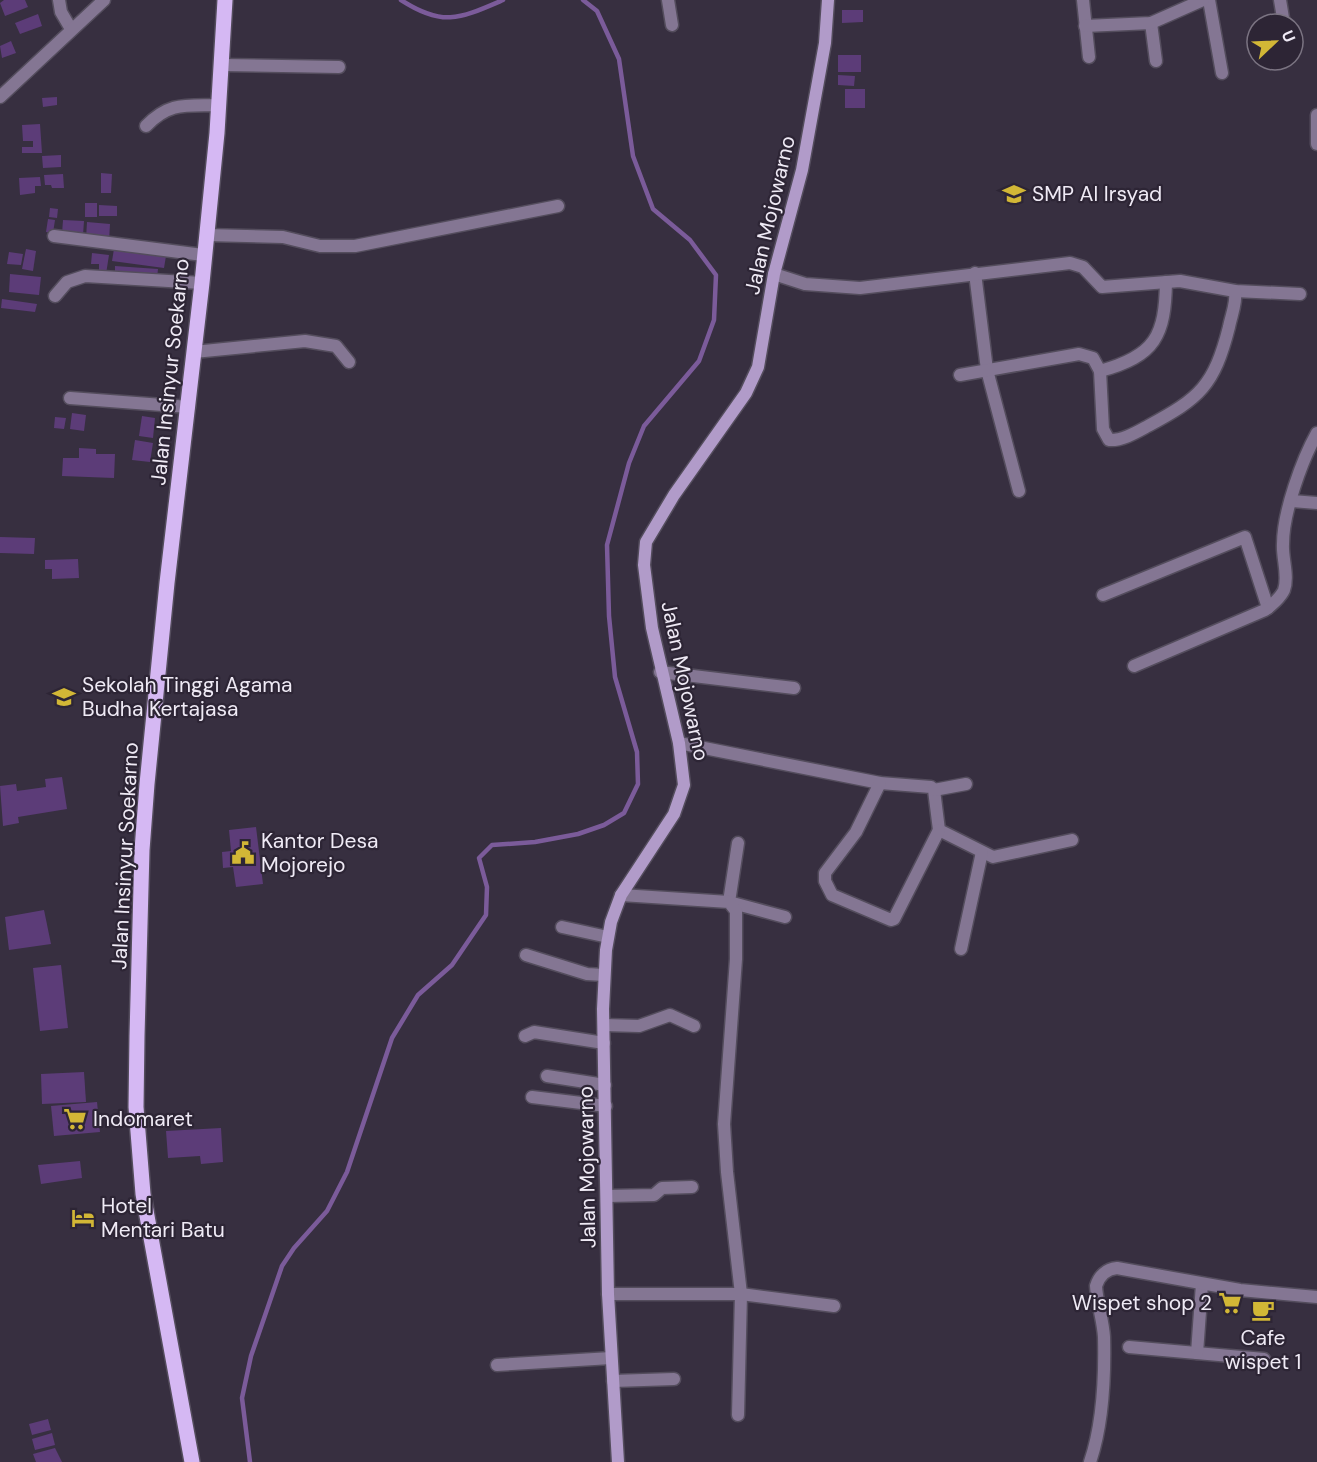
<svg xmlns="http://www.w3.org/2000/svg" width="1317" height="1462" font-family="'DM Sans',sans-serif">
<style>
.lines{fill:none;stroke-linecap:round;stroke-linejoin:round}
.stream{stroke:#7b5b9a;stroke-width:4.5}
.building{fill:#5c3c78}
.street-casing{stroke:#544d5d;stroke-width:15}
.secondary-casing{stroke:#544d5d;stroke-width:15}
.primary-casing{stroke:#544d5d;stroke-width:18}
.street{stroke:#847693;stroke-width:12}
.secondary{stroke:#b19bc9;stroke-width:12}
.primary{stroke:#d5b8f3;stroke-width:15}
.labels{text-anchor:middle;stroke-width:4.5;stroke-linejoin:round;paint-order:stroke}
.poi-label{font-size:21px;fill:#efeaf5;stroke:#2d2535;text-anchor:start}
.street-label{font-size:21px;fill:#efeaf5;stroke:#2d2535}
</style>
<rect width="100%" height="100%" fill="#372f40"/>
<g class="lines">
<!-- stream -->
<g class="stream">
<path d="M 401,0 C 443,27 459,19 503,0"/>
<path d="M 250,1462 L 242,1398 L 251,1356 L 282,1266 L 294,1248 L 327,1211 L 347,1172 L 392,1038 L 418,995 L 452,965 L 486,915 L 487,887 L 479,858 L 492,845 L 535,842 L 578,834 L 604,825 L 624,813 L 638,784 L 637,752 L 615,677 L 609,616 L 607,545 L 629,463 L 644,426 L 699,361 L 714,320 L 716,275 L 690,240 L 653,209 L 633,156 L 619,59 L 597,11 L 583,0"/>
</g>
</g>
<!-- building -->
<g class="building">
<path d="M 4,0 L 25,0 L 28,7 L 5,16 L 0,3 Z"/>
<path d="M 842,10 L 863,10 L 863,22 L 842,23 Z"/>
<path d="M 38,14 L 42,26 L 20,34 L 15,23 Z"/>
<path d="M 11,41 L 16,53 L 2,58 L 0,46 Z"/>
<rect x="838" y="55" width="23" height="17"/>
<path d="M 838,75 L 855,76 L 854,86 L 838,85 Z"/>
<rect x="845" y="89" width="20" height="19"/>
<path d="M 57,97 L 57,105 L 43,107 L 42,98 Z"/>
<path d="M 40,124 L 42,153 L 22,153 L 22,147 L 33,147 L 33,141 L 23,141 L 22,125 Z"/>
<path d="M 61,155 L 61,167 L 43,168 L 42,156 Z"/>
<path d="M 101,173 L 112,174 L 111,193 L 101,193 Z"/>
<path d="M 63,174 L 64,188 L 52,188 L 51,185 L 45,185 L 44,175 Z"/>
<path d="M 40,177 L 41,186 L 35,186 L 35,193 L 20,195 L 19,178 Z"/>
<rect x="85" y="203" width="12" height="14"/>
<path d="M 99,205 L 117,206 L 117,216 L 99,216 Z"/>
<path d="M 50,208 L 58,209 L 57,218 L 49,217 Z"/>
<path d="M 48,219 L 55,220 L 53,233 L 46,232 Z"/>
<path d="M 63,220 L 84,221 L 83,235 L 62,234 Z"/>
<path d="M 87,222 L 110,224 L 109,241 L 86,239 Z"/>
<path d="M 26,249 L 36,251 L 33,271 L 22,269 Z"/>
<path d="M 114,249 L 166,256 L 164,268 L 112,261 Z"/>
<path d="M 9,252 L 23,254 L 21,265 L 7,264 Z"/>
<path d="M 92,253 L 109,255 L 106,274 L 99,273 L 99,264 L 91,264 Z"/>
<path d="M 115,266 L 158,269 L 157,278 L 115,276 Z"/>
<path d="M 10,274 L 41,277 L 39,295 L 9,292 Z"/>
<path d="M 2,299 L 37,304 L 35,312 L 1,308 Z"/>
<path d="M 72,413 L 86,415 L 84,431 L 70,429 Z"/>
<path d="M 142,416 L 155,418 L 153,438 L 139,436 Z"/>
<path d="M 55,417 L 66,418 L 64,429 L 54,428 Z"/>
<path d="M 135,440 L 153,443 L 150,462 L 132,460 Z"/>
<path d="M 79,448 L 96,449 L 96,454 L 115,454 L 114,478 L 62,476 L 63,458 L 79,458 Z"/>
<path d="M 0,537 L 35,538 L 34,554 L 0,553 Z"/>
<path d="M 78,559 L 79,578 L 52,579 L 52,569 L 45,569 L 45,560 Z"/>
<path d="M 62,777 L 67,809 L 18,817 L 19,823 L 3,826 L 0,786 L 16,784 L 17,791 L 46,787 L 45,779 Z"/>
<path d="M 256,827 L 263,884 L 236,887 L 233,867 L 223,868 L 222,852 L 231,851 L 229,830 Z"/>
<path d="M 44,910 L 51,944 L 9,950 L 5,917 Z"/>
<path d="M 61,965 L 68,1028 L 40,1031 L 33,968 Z"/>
<path d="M 84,1072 L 86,1102 L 42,1104 L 41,1074 Z"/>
<path d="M 97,1102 L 100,1132 L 54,1136 L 51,1106 Z"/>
<path d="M 221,1128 L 223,1162 L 201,1164 L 200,1156 L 168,1158 L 166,1131 Z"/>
<path d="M 80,1161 L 82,1178 L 41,1184 L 38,1165 Z"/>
<path d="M 48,1419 L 51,1430 L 32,1435 L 29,1424 Z"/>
<path d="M 52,1433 L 55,1445 L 35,1450 L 32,1439 Z"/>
<path d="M 55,1448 L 62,1462 L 36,1462 L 33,1454 Z"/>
</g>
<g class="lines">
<!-- street casing -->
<g class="street-casing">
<g id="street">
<path d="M 59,0 L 61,12 L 71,29"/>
<path d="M 668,0 L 672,25"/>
<path d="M 1083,0 L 1089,57"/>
<path d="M 1209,0 L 1222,73"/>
<path d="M 1280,0 L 1284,24"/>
<path d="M 1151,23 L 1156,61"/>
<path d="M 1085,26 L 1151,23 L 1203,0"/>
<path d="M 222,65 L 339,67"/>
<path d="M 0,97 L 104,0"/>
<path d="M 1317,115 L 1317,144"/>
<path d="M 146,126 C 170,101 187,106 219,105"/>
<path d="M 207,235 L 283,237 L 320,246 L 355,246 L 558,206"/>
<path d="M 54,236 L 203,255"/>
<path d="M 975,273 L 987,370 L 1019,491"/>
<path d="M 774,274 L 805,284 L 860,288 L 1070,263 L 1083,267 L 1102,287 L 1180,281 L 1235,291 L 1300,294"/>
<path d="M 55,296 L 67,282 L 85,276 L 202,283"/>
<path d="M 194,352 L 305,341 L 336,346 L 349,362"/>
<path d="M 1100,371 L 1103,429 L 1109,440 C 1122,441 1137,432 1148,426 C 1200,398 1214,386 1229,327 C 1231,316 1237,303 1235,291"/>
<path d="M 960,375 L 1079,354 L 1093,358 L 1100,371 C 1156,356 1165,335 1166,282"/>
<path d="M 70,398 L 189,407"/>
<path d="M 1292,501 L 1317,503"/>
<path d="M 1103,595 L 1245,537 L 1268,608"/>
<path d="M 1134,666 L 1265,610 C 1271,606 1281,597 1284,590 C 1289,576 1282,558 1283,544 C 1283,512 1302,460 1317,433"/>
<path d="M 660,672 L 794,688"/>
<path d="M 679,743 L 880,783 L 931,787 L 934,790 L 939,830 L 993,857 L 1072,840"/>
<path d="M 880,783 L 856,832 L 825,873 L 825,881 L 832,895 L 891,920 L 894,919 L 939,830"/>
<path d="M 934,790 L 966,784"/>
<path d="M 738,843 L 729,902 L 785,917"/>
<path d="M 621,895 L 729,902 L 736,911 L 736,959 L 724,1124 L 727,1172 L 741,1294 L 738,1415"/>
<path d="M 562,927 L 608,937"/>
<path d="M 961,949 L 982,852"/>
<path d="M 526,955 L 587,974 L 604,975"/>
<path d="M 604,1025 L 639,1026 L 670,1015 L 694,1026"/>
<path d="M 525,1036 L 534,1032 L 604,1043"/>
<path d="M 547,1076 L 605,1085"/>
<path d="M 532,1097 L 606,1106"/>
<path d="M 607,1196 L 654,1195 L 662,1188 L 692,1187"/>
<path d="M 608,1294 L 741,1294 L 834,1306"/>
<path d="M 1129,1347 L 1264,1359"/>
<path d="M 1197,1353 L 1202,1284"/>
<path d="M 497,1365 L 611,1358"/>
<path d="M 613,1381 L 674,1379"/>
<path d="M 1090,1462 C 1103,1424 1105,1377 1104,1337 C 1103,1320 1097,1303 1096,1286 C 1099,1276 1106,1269 1117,1268 L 1240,1290 L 1317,1297"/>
</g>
</g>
<!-- secondary casing -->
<g class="secondary-casing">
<path id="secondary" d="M 618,1462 L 608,1294 L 603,1009 L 606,950 L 611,922 L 621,895 L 674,814 L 684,785 L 679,743 L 652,628 L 644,565 L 646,542 L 674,495 L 746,393 L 758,367 L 774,274 L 802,170 L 825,43 L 828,0"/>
</g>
<!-- primary casing -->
<g class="primary-casing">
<path id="primary" d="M 192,1462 L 143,1194 L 136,1107 L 137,1036 L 142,850 L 147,784 L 167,583 L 202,283 L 217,133 L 225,0"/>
</g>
<!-- street -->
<use href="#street" class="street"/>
<!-- secondary -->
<use href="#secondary" class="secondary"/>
<!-- primary -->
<use href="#primary" class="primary"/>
</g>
<!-- icons -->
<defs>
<g id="school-bare" transform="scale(1.8)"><path d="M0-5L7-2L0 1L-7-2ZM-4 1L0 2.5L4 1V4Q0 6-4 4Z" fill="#d2b736" stroke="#2d2535" stroke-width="2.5" paint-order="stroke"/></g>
<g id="university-bare" transform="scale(1.8)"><path d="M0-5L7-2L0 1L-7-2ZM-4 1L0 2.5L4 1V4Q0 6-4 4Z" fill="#d2b736" stroke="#2d2535" stroke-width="2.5" paint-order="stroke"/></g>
<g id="civic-bare" transform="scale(1.8)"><path d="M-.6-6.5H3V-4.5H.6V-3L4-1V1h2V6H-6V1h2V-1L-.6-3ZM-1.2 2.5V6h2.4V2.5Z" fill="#d2b736" stroke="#2d2535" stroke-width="2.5" paint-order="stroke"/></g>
<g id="supermarket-bare" transform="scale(1.8)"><path d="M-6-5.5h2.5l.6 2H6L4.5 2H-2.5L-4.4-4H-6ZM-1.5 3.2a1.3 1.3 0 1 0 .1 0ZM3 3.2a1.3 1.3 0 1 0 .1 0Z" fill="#d2b736" stroke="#2d2535" stroke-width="2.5" paint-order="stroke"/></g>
<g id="hotel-bare" transform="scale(1.8)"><path d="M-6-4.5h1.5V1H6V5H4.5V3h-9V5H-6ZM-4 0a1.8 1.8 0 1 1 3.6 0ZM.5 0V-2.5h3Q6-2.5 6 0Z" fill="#d2b736" stroke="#2d2535" stroke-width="2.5" paint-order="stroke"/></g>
<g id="cafe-bare" transform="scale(1.8)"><path d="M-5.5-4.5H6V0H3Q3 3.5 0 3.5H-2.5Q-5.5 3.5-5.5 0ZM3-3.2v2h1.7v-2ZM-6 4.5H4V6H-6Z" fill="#d2b736" stroke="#2d2535" stroke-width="2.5" paint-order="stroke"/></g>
</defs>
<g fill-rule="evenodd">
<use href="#school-bare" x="1014" y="194"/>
<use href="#university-bare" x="64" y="697"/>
<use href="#civic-bare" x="243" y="853"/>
<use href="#supermarket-bare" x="75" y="1119"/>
<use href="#hotel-bare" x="83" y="1218"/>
<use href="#supermarket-bare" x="1230" y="1303"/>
<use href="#cafe-bare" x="1263" y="1310"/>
</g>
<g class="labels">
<!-- poi labels -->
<g class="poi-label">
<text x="1032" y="201">SMP Al Irsyad</text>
<text x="82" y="692">Sekolah Tinggi Agama<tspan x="82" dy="24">Budha Kertajasa</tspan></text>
<text x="261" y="848">Kantor Desa<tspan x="261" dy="24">Mojorejo</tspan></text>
<text x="93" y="1126">Indomaret</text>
<text x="101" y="1213">Hotel<tspan x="101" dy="24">Mentari Batu</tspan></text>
<text x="1212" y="1310" text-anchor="end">Wispet shop 2</text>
<text x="1263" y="1345" text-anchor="middle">Cafe<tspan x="1263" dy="24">wispet 1</tspan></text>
</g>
<!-- street labels -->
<g class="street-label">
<text transform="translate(770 215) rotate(-77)" y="7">Jalan Mojowarno</text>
<text transform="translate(170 372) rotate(-84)" y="7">Jalan Insinyur Soekarno</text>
<text transform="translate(685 681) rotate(78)" y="7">Jalan Mojowarno</text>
<text transform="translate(125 856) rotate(-87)" y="7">Jalan Insinyur Soekarno</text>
<text transform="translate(587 1167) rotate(-91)" y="7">Jalan Mojowarno</text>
</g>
</g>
<!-- north arrow -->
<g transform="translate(1275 42) rotate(67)"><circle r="28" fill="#2d2535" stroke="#7b7482" stroke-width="1.5"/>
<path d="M0-4.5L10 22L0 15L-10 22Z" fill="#d2b736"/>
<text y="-9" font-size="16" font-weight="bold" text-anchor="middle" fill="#efeaf5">U</text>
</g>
</svg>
